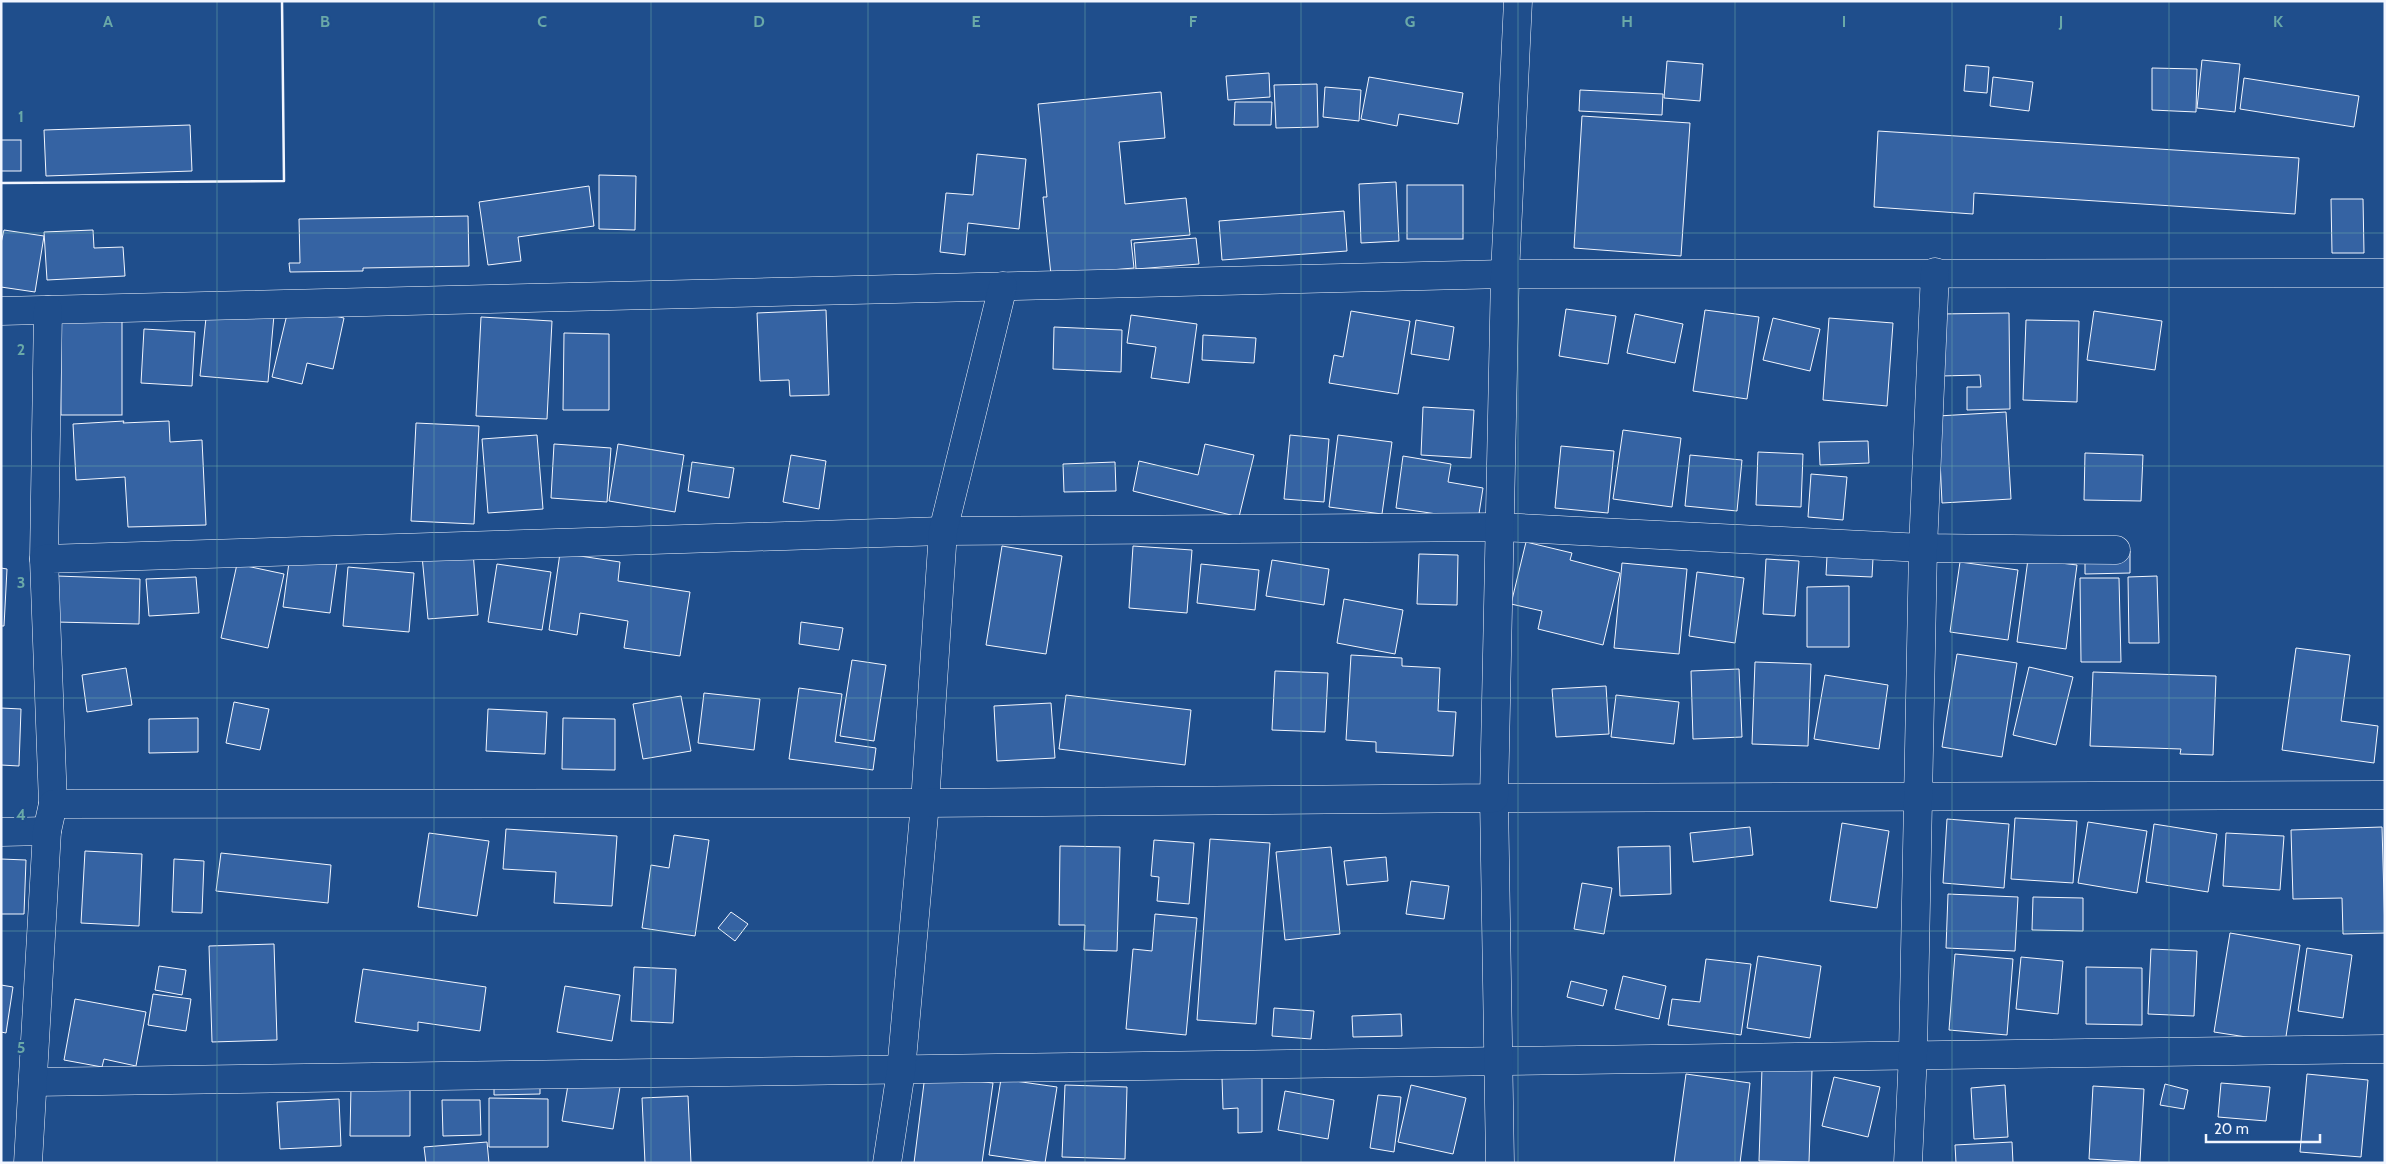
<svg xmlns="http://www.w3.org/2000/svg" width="2386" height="1164" font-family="Cabin,sans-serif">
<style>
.building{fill:#3563a3;stroke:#f2f6ff}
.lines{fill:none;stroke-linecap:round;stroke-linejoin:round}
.street-casing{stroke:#f2f6ff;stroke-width:29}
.secondary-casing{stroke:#f2f6ff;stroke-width:29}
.street{stroke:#1f4e8c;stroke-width:28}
.secondary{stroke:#1f4e8c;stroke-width:28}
.wall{stroke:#f2f6ff;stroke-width:2.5}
.grid{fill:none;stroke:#6aa9a8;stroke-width:1;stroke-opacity:0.55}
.grid-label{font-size:16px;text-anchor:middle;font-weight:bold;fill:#6aa9a8;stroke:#1f4e8c;stroke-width:4;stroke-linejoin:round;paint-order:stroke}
</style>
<rect width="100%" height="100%" fill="#1f4e8c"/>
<!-- building -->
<g class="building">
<path d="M 2202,60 L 2240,64 L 2235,112 L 2197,108 Z"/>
<path d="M 1667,61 L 1703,64 L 1700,101 L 1664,98 Z"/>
<path d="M 1966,65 L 1989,67 L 1987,93 L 1964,91 Z"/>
<path d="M 2152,68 L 2197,69 L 2196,112 L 2152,110 Z"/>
<path d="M 1269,73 L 1270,97 L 1228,100 L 1226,76 Z"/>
<path d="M 1369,77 L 1463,93 L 1458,124 L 1399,114 L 1397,126 L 1361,119 Z"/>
<path d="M 1993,77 L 2033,82 L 2029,111 L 1990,106 Z"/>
<path d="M 2244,78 L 2359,96 L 2354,127 L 2240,109 Z"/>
<path d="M 1317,84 L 1318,127 L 1276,128 L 1274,85 Z"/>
<path d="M 1325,87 L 1361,90 L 1359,121 L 1323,117 Z"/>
<path d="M 1580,90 L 1663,94 L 1662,115 L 1579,111 Z"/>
<path d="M 1161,92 L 1165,138 L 1119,142 L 1125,204 L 1186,198 L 1190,235 L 1131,240 L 1134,268 L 1051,275 L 1043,197 L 1047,197 L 1038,104 Z"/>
<path d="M 1235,102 L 1272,102 L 1271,125 L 1234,125 Z"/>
<path d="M 1582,116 L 1690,123 L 1681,256 L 1574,248 Z"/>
<path d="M 190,125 L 192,171 L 46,176 L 44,130 Z"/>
<path d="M 1878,131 L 2299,158 L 2295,214 L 1974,193 L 1973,214 L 1874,207 Z"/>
<rect x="1" y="140" width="20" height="31"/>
<path d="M 977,154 L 1026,159 L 1019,229 L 968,223 L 965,255 L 940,252 L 946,193 L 973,195 Z"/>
<path d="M 599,175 L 636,176 L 635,230 L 599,229 Z"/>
<path d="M 1396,182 L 1399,241 L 1361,243 L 1359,184 Z"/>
<rect x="1407" y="185" width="56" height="54"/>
<path d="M 589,186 L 594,226 L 518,237 L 521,261 L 488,265 L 479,202 Z"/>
<path d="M 2331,199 L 2363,199 L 2364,253 L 2332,253 Z"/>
<path d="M 1344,211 L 1347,251 L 1222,260 L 1219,221 Z"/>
<path d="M 468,216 L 469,266 L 363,268 L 363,271 L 290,272 L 289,263 L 300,263 L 299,219 Z"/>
<path d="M 4,230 L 44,236 L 35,292 L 1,287 L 1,243 Z"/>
<path d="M 93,230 L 94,248 L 123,247 L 125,276 L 47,280 L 44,232 Z"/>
<path d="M 1196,238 L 1199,264 L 1136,269 L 1134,243 Z"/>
<path d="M 289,306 L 344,318 L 333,369 L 307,363 L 302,384 L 272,377 Z"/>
<path d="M 207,308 L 274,315 L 268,382 L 200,376 Z"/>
<path d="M 1566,309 L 1616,316 L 1608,364 L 1559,356 Z"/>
<path d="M 826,310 L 829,395 L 790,396 L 789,380 L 760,381 L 757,313 Z"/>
<path d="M 1705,310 L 1759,317 L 1747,399 L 1693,391 Z"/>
<path d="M 1351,311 L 1410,321 L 1398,394 L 1329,383 L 1334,355 L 1343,357 Z"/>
<path d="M 2094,311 L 2162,321 L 2155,370 L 2087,360 Z"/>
<path d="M 2009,313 L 2010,409 L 1967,410 L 1967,387 L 1981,387 L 1980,375 L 1941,376 L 1940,314 Z"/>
<path d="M 1635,314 L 1683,324 L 1675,363 L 1627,353 Z"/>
<path d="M 1131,315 L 1197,324 L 1189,383 L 1151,378 L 1156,347 L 1127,343 Z"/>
<rect x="61" y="317" width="61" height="98"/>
<path d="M 481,317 L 552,321 L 547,419 L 476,416 Z"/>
<path d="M 1773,318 L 1820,329 L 1810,371 L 1763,360 Z"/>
<path d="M 1829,318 L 1893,323 L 1887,406 L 1823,400 Z"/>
<path d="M 1416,320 L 1454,327 L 1449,360 L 1411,354 Z"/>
<path d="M 2026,320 L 2079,321 L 2077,402 L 2023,400 Z"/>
<path d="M 1054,327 L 1122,330 L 1121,372 L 1053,369 Z"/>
<path d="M 144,329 L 195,332 L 192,386 L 141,383 Z"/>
<path d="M 564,333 L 609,334 L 609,410 L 563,410 Z"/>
<path d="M 1203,335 L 1256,338 L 1254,363 L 1202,360 Z"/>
<path d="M 1423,407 L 1474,410 L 1471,458 L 1421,455 Z"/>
<path d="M 2006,412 L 2011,499 L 1942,503 L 1938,416 Z"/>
<path d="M 124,421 L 123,423 L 169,421 L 170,442 L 202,440 L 206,525 L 128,527 L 125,477 L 76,480 L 73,424 Z"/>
<path d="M 416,423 L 479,426 L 474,524 L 411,521 Z"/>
<path d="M 1623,430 L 1681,438 L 1672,507 L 1613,499 Z"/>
<path d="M 537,435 L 543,509 L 488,513 L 482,439 Z"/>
<path d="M 1290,435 L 1329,439 L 1324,502 L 1284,499 Z"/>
<path d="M 1338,435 L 1392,442 L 1382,514 L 1329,507 Z"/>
<path d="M 1868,441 L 1869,463 L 1820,465 L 1819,442 Z"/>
<path d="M 554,444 L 611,448 L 607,502 L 551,498 Z"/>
<path d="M 618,444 L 684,455 L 675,512 L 609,501 Z"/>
<path d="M 1205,444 L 1254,455 L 1239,517 L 1133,491 L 1139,461 L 1198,475 Z"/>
<path d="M 1561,446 L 1614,451 L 1608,513 L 1555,508 Z"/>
<path d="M 1758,452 L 1803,454 L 1801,507 L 1756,505 Z"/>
<path d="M 2085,453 L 2143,455 L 2141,501 L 2084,500 Z"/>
<path d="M 791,455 L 826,461 L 819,509 L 783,502 Z"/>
<path d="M 1690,455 L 1742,460 L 1737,511 L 1685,506 Z"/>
<path d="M 1403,456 L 1451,464 L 1448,482 L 1483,488 L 1478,520 L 1396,508 Z"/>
<path d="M 692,462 L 734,468 L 729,498 L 688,491 Z"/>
<path d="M 1115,462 L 1116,491 L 1064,492 L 1063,464 Z"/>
<path d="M 1811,474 L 1847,477 L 1843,520 L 1808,517 Z"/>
<path d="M 1526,542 L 1572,553 L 1570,560 L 1620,573 L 1603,645 L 1538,629 L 1542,611 L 1511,604 Z"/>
<path d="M 1002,546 L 1062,556 L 1046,654 L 986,645 Z"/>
<path d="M 1133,546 L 1192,550 L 1187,613 L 1129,608 Z"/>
<path d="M 2130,551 L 2130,573 L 2085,574 L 2085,553 Z"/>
<path d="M 473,552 L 478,615 L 428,619 L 422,556 Z"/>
<path d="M 560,553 L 620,562 L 618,581 L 690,592 L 680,656 L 624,648 L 628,621 L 580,613 L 577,635 L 549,630 Z"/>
<path d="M 1419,554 L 1458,555 L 1457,605 L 1417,604 Z"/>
<path d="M 290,555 L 337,562 L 330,613 L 283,607 Z"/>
<path d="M 1827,556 L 1873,558 L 1872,577 L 1826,575 Z"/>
<path d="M 1766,559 L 1799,561 L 1795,616 L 1763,614 Z"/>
<path d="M 2028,559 L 2077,565 L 2066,649 L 2017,642 Z"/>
<path d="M 1272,560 L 1329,569 L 1324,605 L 1266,596 Z"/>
<path d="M 1960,562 L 2018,570 L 2008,640 L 1950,632 Z"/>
<path d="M 1622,563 L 1687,569 L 1679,654 L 1614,648 Z"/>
<path d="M 237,564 L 284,574 L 268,648 L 221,638 Z"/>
<path d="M 497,564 L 551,572 L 542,630 L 488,622 Z"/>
<path d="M 1201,564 L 1259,570 L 1255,610 L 1197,603 Z"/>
<path d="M 348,567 L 414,573 L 409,632 L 343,626 Z"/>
<path d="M 1,568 L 7,569 L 4,626 L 1,626 Z"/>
<path d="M 1697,572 L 1744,578 L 1735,643 L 1689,636 Z"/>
<path d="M 57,576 L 140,579 L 139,624 L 56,622 Z"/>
<path d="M 2157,576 L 2159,643 L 2129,643 L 2128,577 Z"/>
<path d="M 196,577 L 199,613 L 149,616 L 146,579 Z"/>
<path d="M 2080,578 L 2119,578 L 2121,662 L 2081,662 Z"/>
<path d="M 1849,586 L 1849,647 L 1807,647 L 1807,587 Z"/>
<path d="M 1344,599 L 1403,610 L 1395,654 L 1337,643 Z"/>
<path d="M 801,622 L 843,628 L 839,650 L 799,644 Z"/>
<path d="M 2296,648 L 2350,655 L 2341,721 L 2378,726 L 2374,763 L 2282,750 Z"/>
<path d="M 1957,654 L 2017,663 L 2002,757 L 1942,747 Z"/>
<path d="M 1351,655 L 1402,658 L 1402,666 L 1440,668 L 1438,711 L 1456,712 L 1453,756 L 1376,752 L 1376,742 L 1346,740 Z"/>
<path d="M 852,660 L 886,665 L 874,741 L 840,736 Z"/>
<path d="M 1755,662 L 1811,664 L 1808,746 L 1752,744 Z"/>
<path d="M 2029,667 L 2073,677 L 2056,745 L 2013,735 Z"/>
<path d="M 126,668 L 132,705 L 87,712 L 82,675 Z"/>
<path d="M 1739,669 L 1742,737 L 1693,739 L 1691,671 Z"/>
<path d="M 1275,671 L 1328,673 L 1325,732 L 1272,730 Z"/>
<path d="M 2093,672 L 2216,676 L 2213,755 L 2180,754 L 2181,749 L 2090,746 Z"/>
<path d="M 1825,675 L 1888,685 L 1879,749 L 1814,739 Z"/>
<path d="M 1606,686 L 1609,734 L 1556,737 L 1552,689 Z"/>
<path d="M 799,688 L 842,694 L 835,742 L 876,748 L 873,770 L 789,759 Z"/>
<path d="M 704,693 L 760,699 L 754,750 L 698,743 Z"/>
<path d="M 1066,695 L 1191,710 L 1185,765 L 1059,749 Z"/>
<path d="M 1616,695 L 1679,702 L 1674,744 L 1611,737 Z"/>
<path d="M 681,696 L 691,751 L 643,759 L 633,704 Z"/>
<path d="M 234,702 L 269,709 L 260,750 L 226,743 Z"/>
<path d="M 1051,703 L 1055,758 L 997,761 L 994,706 Z"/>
<path d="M 1,708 L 21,709 L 19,766 L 1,765 Z"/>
<path d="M 488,709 L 547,712 L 545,754 L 486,751 Z"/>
<path d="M 198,718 L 198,752 L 149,753 L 149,719 Z"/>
<path d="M 563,718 L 615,719 L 615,770 L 562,769 Z"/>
<path d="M 2015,818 L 2077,821 L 2073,883 L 2011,879 Z"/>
<path d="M 1947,819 L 2009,824 L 2004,888 L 1943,883 Z"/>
<path d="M 2088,822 L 2147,831 L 2137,893 L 2078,883 Z"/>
<path d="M 1842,823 L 1889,831 L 1877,908 L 1830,901 Z"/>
<path d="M 2154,824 L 2217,834 L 2208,892 L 2146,882 Z"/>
<path d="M 1750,827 L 1753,855 L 1693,862 L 1690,833 Z"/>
<path d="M 2382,827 L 2385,933 L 2343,934 L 2342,898 L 2293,899 L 2291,830 Z"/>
<path d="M 506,829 L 617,836 L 612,906 L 554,903 L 556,872 L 503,869 Z"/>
<path d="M 429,833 L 489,841 L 477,916 L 418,907 Z"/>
<path d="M 2226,833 L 2284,836 L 2280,890 L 2223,886 Z"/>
<path d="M 674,835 L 709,840 L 695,936 L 642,928 L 651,865 L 669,868 Z"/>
<path d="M 1210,839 L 1270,843 L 1256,1024 L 1197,1020 Z"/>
<path d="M 1154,840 L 1194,843 L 1189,904 L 1157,901 L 1159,877 L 1151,876 Z"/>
<path d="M 1060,846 L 1120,847 L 1117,951 L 1084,950 L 1085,925 L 1059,925 Z"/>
<path d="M 1670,846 L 1671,894 L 1620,896 L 1618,847 Z"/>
<path d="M 1331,847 L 1340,934 L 1285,940 L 1276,852 Z"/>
<path d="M 85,851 L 142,854 L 139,926 L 81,923 Z"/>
<path d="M 221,853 L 331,865 L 328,903 L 216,891 Z"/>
<path d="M 1386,857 L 1388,881 L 1347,885 L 1344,861 Z"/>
<path d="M 1,859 L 26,860 L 24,914 L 1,914 Z"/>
<path d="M 174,859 L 204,861 L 202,913 L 172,912 Z"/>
<path d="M 1411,881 L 1449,886 L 1444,919 L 1406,914 Z"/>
<path d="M 1582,883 L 1612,888 L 1604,934 L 1574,929 Z"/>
<path d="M 1948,894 L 2018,897 L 2015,951 L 1946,948 Z"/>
<path d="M 2033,897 L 2083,898 L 2083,931 L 2032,930 Z"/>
<path d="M 731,912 L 748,924 L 735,941 L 718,928 Z"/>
<path d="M 1155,914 L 1197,918 L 1186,1035 L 1126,1029 L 1133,949 L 1152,951 Z"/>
<path d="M 2230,933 L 2300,945 L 2285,1043 L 2214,1032 Z"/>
<path d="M 274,944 L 277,1040 L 212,1042 L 209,946 Z"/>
<path d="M 2307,948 L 2352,955 L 2343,1018 L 2298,1011 Z"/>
<path d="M 2151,949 L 2197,951 L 2194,1016 L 2148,1014 Z"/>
<path d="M 1955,954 L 2013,959 L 2007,1035 L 1949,1030 Z"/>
<path d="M 1758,956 L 1821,966 L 1810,1038 L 1747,1028 Z"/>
<path d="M 2021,957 L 2063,961 L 2058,1014 L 2016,1009 Z"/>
<path d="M 1706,959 L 1751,964 L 1741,1035 L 1668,1025 L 1672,999 L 1700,1002 Z"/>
<path d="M 159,966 L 186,970 L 182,995 L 155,990 Z"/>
<path d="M 634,967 L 676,969 L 673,1023 L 631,1021 Z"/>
<path d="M 2086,967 L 2142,968 L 2142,1025 L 2086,1024 Z"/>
<path d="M 363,969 L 486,987 L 480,1031 L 418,1022 L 418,1031 L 355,1022 Z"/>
<path d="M 1623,976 L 1666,986 L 1659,1019 L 1615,1009 Z"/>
<path d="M 1571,981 L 1607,990 L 1603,1006 L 1567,997 Z"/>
<path d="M 1,985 L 13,987 L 6,1033 L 1,1032 Z"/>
<path d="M 565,986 L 620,995 L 612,1041 L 557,1032 Z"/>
<path d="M 153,994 L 191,999 L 186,1031 L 148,1025 Z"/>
<path d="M 75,999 L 146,1012 L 136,1066 L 104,1059 L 102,1067 L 64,1060 Z"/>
<path d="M 1274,1008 L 1314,1011 L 1311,1039 L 1272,1036 Z"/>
<path d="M 1401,1014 L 1402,1036 L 1353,1037 L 1352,1016 Z"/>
<path d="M 1762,1068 L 1812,1070 L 1809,1162 L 1759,1161 Z"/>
<path d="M 1686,1074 L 1750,1083 L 1740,1163 L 1674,1163 Z"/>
<path d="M 2307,1074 L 2368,1080 L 2361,1157 L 2300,1152 Z"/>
<path d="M 925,1075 L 993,1083 L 982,1163 L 914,1163 Z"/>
<path d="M 1262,1077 L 1262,1132 L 1238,1133 L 1238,1108 L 1223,1109 L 1222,1078 Z"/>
<path d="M 1834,1077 L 1880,1087 L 1868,1137 L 1822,1126 Z"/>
<path d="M 540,1078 L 540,1094 L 494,1095 L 494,1079 Z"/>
<path d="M 569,1079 L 620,1087 L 613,1129 L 562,1121 Z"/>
<path d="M 1001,1079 L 1057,1087 L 1045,1163 L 989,1155 Z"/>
<path d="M 2221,1083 L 2270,1087 L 2266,1121 L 2218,1117 Z"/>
<path d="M 2165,1084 L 2188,1090 L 2184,1109 L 2160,1105 Z"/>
<path d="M 1065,1085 L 1127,1087 L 1125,1159 L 1062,1157 Z"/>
<path d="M 1411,1085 L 1466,1098 L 1453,1154 L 1398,1142 Z"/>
<path d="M 2005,1085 L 2008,1137 L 1974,1139 L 1971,1088 Z"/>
<path d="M 351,1086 L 410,1087 L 410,1136 L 350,1136 Z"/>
<path d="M 2093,1086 L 2144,1089 L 2140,1162 L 2089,1159 Z"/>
<path d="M 1285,1091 L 1334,1100 L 1328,1139 L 1278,1130 Z"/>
<path d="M 1378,1095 L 1401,1097 L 1394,1152 L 1370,1148 Z"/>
<path d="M 688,1096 L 691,1163 L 645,1163 L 642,1098 Z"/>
<path d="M 489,1098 L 548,1099 L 548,1147 L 489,1147 Z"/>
<path d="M 339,1099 L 341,1146 L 280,1149 L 277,1102 Z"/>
<path d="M 442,1100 L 480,1100 L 481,1135 L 443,1136 Z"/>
<path d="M 487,1142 L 489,1163 L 426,1163 L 424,1147 Z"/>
<path d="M 2012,1142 L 2013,1163 L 1956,1163 L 1955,1145 Z"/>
</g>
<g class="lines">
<!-- street casing -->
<g class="street-casing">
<g id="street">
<path d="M 1,311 L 1505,274 L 2385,273"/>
<path d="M 44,559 L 48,310"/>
<path d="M 53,804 L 44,559 L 943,531 L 1499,527 L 1923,548 L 2116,550"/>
<path d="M 1,832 L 47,831"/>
<path d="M 33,1082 C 817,1072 1601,1057 2385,1049"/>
<path d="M 887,1163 L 901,1071 L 925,803 L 943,531 L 1003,286"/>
<path d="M 1500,1163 L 1494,798 L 2385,795"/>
<path d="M 1908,1163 L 1913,1053 L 1923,548 L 1935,272"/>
</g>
</g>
<!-- secondary casing -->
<g class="secondary-casing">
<path id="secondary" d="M 28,1163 L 47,831 L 53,804 L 925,803 L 1494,798 L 1505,274 L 1518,1"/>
</g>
<!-- street -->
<use href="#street" class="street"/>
<!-- secondary -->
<use href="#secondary" class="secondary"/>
<!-- wall -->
<path class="wall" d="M 1,183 L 284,181 L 282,1"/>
</g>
<!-- grid -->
<path class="grid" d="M 217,1 L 217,1163M 434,1 L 434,1163M 651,1 L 651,1163M 868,1 L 868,1163M 1085,1 L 1085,1163M 1301,1 L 1301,1163M 1518,1 L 1518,1163M 1735,1 L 1735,1163M 1952,1 L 1952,1163M 2169,1 L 2169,1163M 1,233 L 2385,233M 1,466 L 2385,466M 1,698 L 2385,698M 1,931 L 2385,931"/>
<g class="grid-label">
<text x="108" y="27">A</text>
<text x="325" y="27">B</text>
<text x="542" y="27">C</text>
<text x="759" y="27">D</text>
<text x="976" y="27">E</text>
<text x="1193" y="27">F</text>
<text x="1410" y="27">G</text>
<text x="1627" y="27">H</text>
<text x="1844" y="27">I</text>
<text x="2061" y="27">J</text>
<text x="2278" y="27">K</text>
<text x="21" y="122">1</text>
<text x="21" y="355">2</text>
<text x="21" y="588">3</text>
<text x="21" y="820">4</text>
<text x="21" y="1053">5</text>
</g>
<!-- border -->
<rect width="2386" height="1164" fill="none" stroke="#f2f6ff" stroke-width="5"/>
<!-- scale -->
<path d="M2206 1134v8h114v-8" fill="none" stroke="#f2f6ff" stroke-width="2.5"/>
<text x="2214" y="1134" font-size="15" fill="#f2f6ff" stroke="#1f4e8c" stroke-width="4" paint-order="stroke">20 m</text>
</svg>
